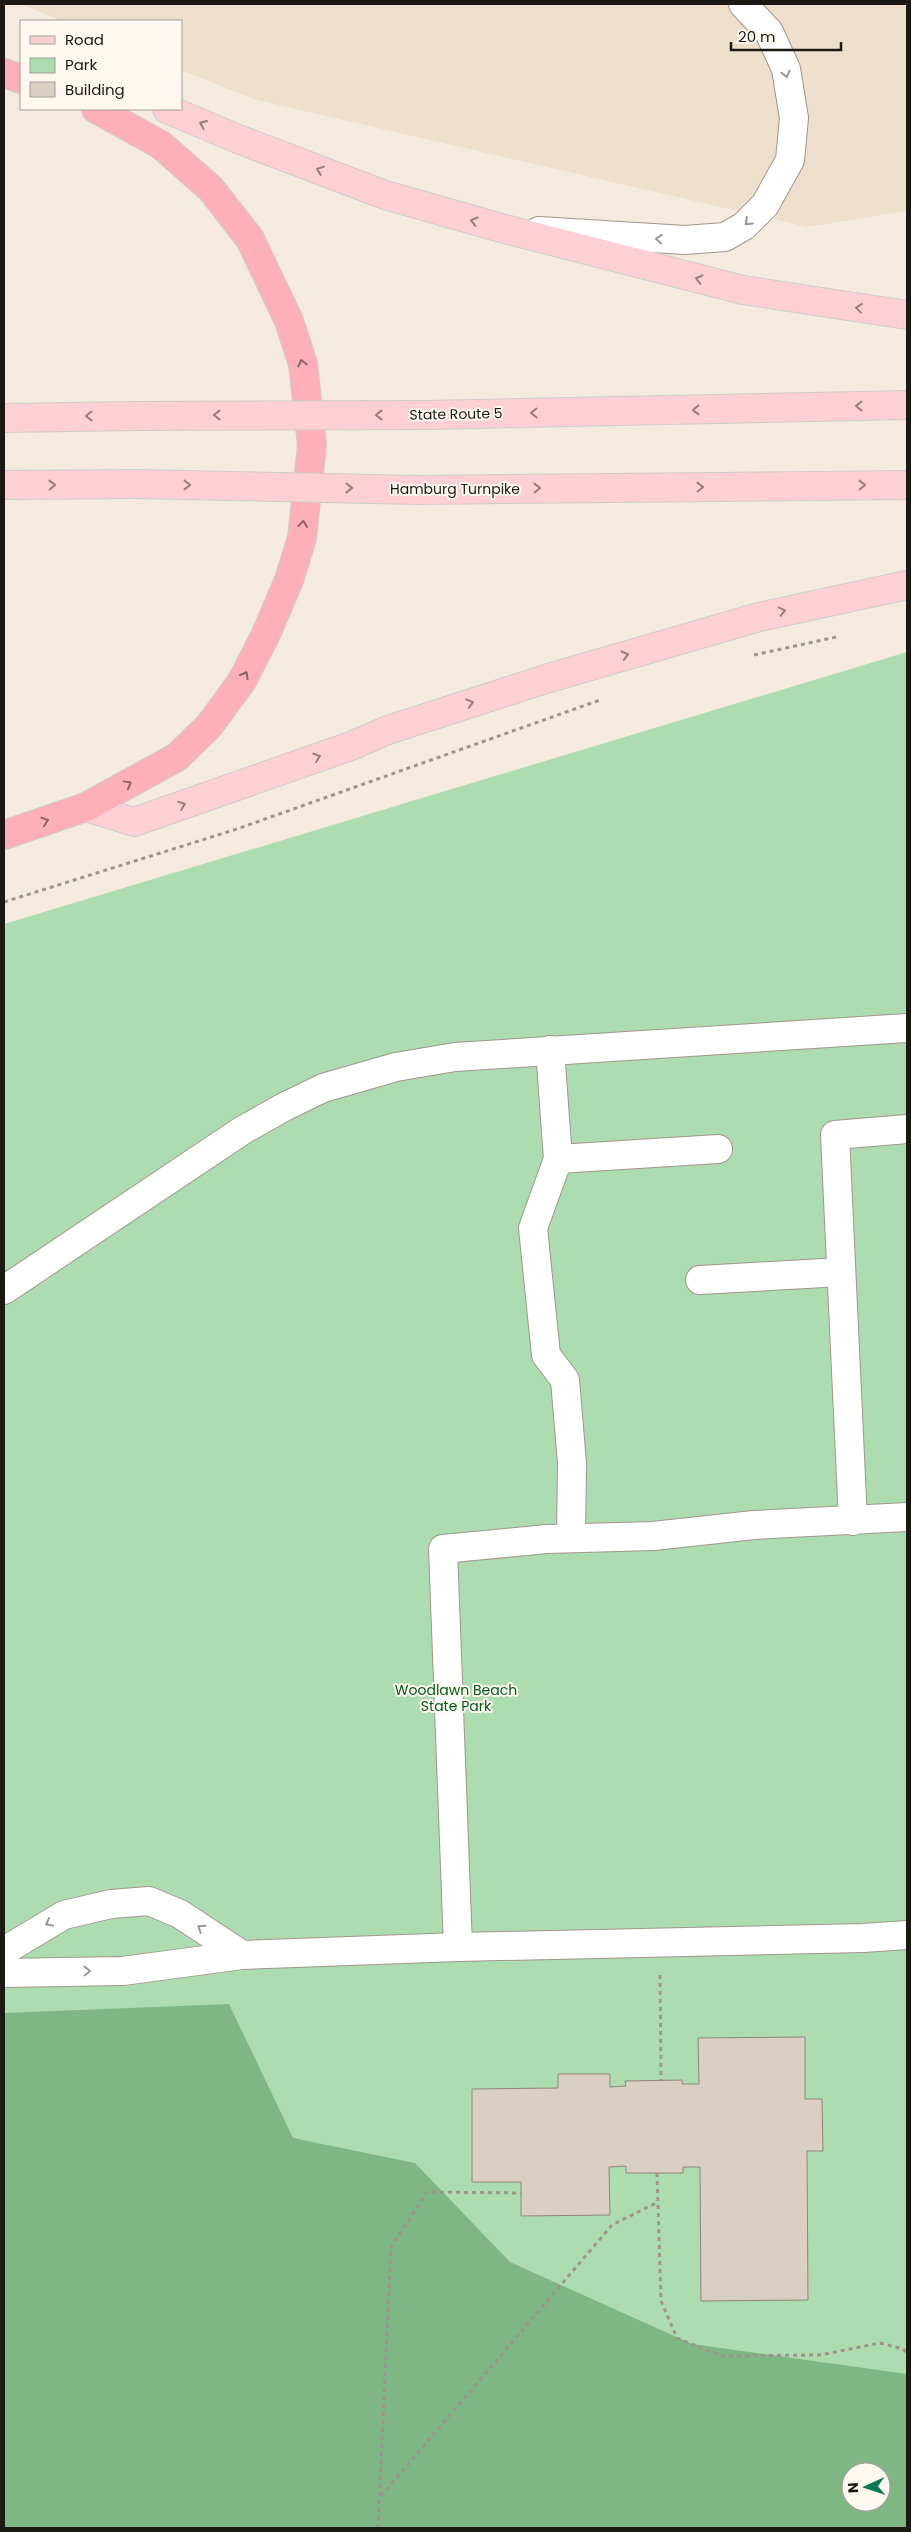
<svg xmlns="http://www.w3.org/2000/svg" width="911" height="2532" font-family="Poppins,sans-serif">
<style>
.built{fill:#eedfcc}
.green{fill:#aedcb1;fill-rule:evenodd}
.forest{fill:#7eb783;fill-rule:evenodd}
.building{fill:#d9cfc3;stroke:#8e857a}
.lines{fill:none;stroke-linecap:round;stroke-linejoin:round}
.minor-casing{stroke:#a0968b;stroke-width:30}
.major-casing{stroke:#cdcccb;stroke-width:30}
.highway-casing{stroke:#cdcccb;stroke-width:30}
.path{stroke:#9c958c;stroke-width:3;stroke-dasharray:4 4;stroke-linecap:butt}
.minor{stroke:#fff;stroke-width:28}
.major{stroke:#fecfd4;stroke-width:28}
.highway{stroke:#feafb7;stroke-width:28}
.major-bridge-casing{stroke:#cdcccb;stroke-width:30;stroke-linecap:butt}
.major-bridge{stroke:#fecfd4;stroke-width:28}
.oneway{stroke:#999795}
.oneway2{stroke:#987d7e}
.oneway3{stroke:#8d6466}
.labels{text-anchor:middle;stroke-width:4;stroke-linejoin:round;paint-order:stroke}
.street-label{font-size:14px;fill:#1c1814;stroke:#fef8f1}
.park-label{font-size:14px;fill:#005c1b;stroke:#fef8f1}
</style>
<rect width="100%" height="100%" fill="#f4eade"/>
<!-- built -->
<path class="built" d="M 20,4 L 907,4 L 907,211 L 807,227 L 253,99 L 181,70 L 181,21 L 63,21 Z"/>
<!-- green -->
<path class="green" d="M 907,652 L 907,2528 L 4,2528 L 4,924 ZM 851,2472 L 881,2472 L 881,2502 L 851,2502 Z"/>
<!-- forest -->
<path class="forest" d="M 229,2004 L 293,2138 L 415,2163 L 510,2262 L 692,2344 L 907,2374 L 907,2528 L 4,2528 L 4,2013 ZM 851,2472 L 881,2472 L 881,2502 L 851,2502 Z"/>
<!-- building -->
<path class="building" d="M 805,2037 L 805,2099 L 822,2099 L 823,2151 L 807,2151 L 808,2300 L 701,2301 L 700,2167 L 683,2167 L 683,2173 L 626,2173 L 626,2166 L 609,2167 L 610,2215 L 521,2216 L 521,2182 L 472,2182 L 472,2089 L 558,2088 L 558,2074 L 610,2074 L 610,2087 L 626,2086 L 625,2081 L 682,2080 L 682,2084 L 699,2084 L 698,2038 Z"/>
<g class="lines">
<!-- minor casing -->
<g class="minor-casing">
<g id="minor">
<path d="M 539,231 L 685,240 L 725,237 L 744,226 L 765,205 L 790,160 L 794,118 L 786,69 L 769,32 L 743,4"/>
<path d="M 550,1050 L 558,1159 L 533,1228 L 546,1355 L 565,1380 L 572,1463 L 571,1538"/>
<path d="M 558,1159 L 718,1149"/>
<path d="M 700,1280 L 841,1272"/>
<path d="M 4,1290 L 243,1130 L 284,1107 L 323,1088 L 396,1067 L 455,1057 L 907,1028"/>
<path d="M 853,1521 L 835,1135 L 907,1129"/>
<path d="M 458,1947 L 443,1549 L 547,1539 L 653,1536 L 754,1525 L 907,1517"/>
<path d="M 4,1951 L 64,1915 L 111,1904 L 149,1901 L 180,1914 L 242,1955"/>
<path d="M 4,1973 L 123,1971 L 242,1955 L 458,1947 L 863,1938 L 907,1935"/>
</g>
</g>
<!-- major casing -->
<g class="major-casing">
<g id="major">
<path d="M 167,109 L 238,139 L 385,195 L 501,228 L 743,290 L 907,315"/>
<path d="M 428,415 L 907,405"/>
<path d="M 4,418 L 138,416"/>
<path d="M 4,485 L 138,484"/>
<path d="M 418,490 L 907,485"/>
<path d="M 86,807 L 134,822 L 351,746 L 388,730 L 549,678 L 759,617 L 907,585"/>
</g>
</g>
<!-- highway casing -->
<g class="highway-casing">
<g id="highway">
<path d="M 4,73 L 21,79"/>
<path d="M 4,835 L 86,807 L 177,757 L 209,726 L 242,681 L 266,634 L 289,580 L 302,538 L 312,445 L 303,364 L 289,321 L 250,239 L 211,189 L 161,145 L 96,109"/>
</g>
</g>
<!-- path -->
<g class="path">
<path d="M 754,655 L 836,637"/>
<path d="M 4,902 L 237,829 L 600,700"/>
<path d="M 660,1975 L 661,2080"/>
<path d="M 657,2173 L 661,2301 L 677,2338 L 722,2356 L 820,2355 L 880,2343 L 903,2349 L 907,2353"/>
<path d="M 381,2496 L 612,2225 L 656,2203"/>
<path d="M 378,2528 L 391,2247 L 427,2192 L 521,2193"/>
</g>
<!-- minor -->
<use href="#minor" class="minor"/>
<!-- major -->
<use href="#major" class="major"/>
<!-- highway -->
<use href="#highway" class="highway"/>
<!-- major-bridge casing -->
<g class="major-bridge-casing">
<g id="major-bridge">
<path d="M 138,416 L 428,415"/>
<path d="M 138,484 L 418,490"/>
</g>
</g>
<!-- major-bridge -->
<use href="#major-bridge" class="major-bridge"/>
</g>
<!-- one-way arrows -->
<defs><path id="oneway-chevron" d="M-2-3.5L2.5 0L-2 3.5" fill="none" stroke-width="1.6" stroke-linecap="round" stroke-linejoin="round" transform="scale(1.25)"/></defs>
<g class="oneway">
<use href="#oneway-chevron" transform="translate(786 74) rotate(77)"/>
<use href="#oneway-chevron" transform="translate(748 222) rotate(137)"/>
<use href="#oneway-chevron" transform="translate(659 239) rotate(-176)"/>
<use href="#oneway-chevron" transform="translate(49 1923) rotate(151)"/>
<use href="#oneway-chevron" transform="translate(201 1928) rotate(-147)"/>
<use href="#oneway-chevron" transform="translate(87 1971) rotate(-1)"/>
</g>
<g class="oneway2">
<use href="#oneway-chevron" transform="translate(203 124) rotate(-157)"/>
<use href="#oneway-chevron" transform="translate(320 170) rotate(-159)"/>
<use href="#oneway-chevron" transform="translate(474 221) rotate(-164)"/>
<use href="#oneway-chevron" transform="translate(699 279) rotate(-166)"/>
<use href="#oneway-chevron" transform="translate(859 308) rotate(-173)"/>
<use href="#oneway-chevron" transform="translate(859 406) rotate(179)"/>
<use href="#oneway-chevron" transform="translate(696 410) rotate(179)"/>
<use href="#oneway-chevron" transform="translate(534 413) rotate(179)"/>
<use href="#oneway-chevron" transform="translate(217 415) rotate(180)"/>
<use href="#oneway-chevron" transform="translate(379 415) rotate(180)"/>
<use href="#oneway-chevron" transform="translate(89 416) rotate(179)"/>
<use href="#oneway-chevron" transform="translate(52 485) rotate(-1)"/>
<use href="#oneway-chevron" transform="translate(187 485) rotate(1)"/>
<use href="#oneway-chevron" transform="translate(862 485) rotate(-1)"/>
<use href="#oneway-chevron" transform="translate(700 487) rotate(-1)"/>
<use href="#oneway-chevron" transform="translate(349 488) rotate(1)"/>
<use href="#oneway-chevron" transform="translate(537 488) rotate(-1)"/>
<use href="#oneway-chevron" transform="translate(782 611) rotate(-13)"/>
<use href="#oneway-chevron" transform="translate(625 655) rotate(-17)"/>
<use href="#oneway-chevron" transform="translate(470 703) rotate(-17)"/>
<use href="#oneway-chevron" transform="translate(317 757) rotate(-19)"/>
<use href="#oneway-chevron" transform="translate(182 805) rotate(-19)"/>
</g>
<g class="oneway3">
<use href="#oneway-chevron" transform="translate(302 363) rotate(-103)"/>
<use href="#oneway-chevron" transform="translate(303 524) rotate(-84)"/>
<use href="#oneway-chevron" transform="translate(245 675) rotate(-62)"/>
<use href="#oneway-chevron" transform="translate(128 784) rotate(-29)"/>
<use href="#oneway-chevron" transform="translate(45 821) rotate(-19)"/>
</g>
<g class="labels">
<!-- street labels -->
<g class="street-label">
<text transform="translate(456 414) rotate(-1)" y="5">State Route 5</text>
<text x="455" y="494">Hamburg Turnpike</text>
</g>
<!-- park labels -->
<g class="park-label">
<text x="456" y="1695">Woodlawn Beach<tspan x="456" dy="16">State Park</tspan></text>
</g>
</g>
<!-- border -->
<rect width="911" height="2532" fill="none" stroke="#1c1814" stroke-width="10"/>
<!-- legend -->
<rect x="20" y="20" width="162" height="90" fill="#fef8f1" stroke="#a49e99"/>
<rect x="30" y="36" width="25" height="8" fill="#fecfd4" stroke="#a49e99"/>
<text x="65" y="45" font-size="15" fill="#1c1814">Road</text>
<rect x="30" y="58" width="25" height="15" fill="#aedcb1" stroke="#a49e99"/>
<text x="65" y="70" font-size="15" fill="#1c1814">Park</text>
<rect x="30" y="82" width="25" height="15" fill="#d9cfc3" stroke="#a49e99"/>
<text x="65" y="95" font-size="15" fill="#1c1814">Building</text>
<!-- north arrow -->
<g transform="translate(866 2487) rotate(267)"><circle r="24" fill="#fef8f1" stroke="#a49e99"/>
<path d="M0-4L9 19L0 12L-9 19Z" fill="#097a55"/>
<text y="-8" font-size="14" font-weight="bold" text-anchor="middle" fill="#1c1814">N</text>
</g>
<!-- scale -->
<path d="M731 42v8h110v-8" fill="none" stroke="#1c1814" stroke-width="2.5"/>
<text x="738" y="42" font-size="15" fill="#1c1814" stroke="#fef8f1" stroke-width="4" paint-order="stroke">20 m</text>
</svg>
